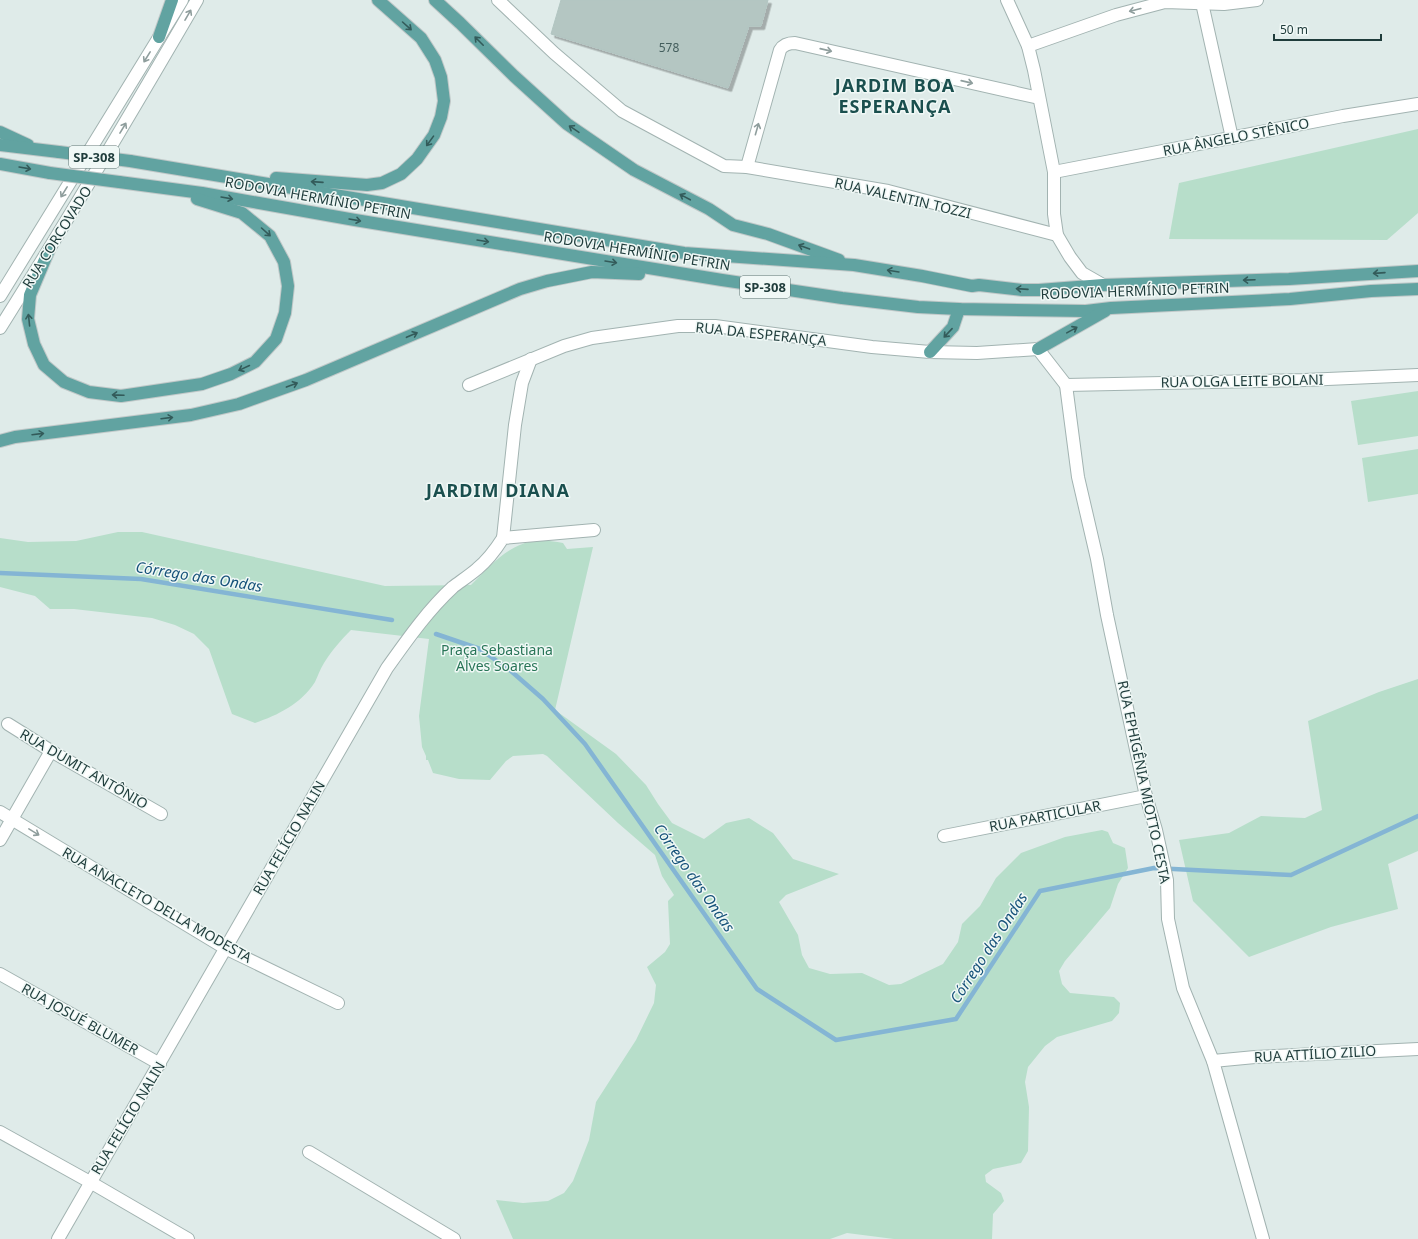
<svg xmlns="http://www.w3.org/2000/svg" width="1418" height="1239" font-family="'Noto Sans',sans-serif">
<style>
.green{fill:#b7deca}
.lines{fill:none;stroke-linecap:round;stroke-linejoin:round}
.stream{stroke:#84b5d4;stroke-width:4.5}
.building{fill:#b4c6c2;stroke:#b1c5c1;filter:url(#shadow)}
.minor-casing{stroke:#a2b3b1;stroke-width:14}
.major-casing{stroke:#c0c8c8;stroke-width:14}
.minor{stroke:#fff;stroke-width:12}
.major{stroke:#61a3a1;stroke-width:12}
.major-bridge-casing{stroke:#c0c8c8;stroke-width:14;stroke-linecap:butt}
.major-bridge{stroke:#61a3a1;stroke-width:12}
.oneway{stroke:#8f9e9d}
.oneway2{stroke:#335b5a}
.labels{text-anchor:middle;stroke-width:3;stroke-linejoin:round;paint-order:stroke}
.number-label{font-size:12px;fill:#445e5d}
.shield{fill:#f0f8f6;stroke:#5e7473;stroke-width:1}
.shield-label{font-size:13px;font-weight:bold;fill:#1f3c3b}
.street-label{font-size:14px;fill:#1f3c3b;stroke:#f0f8f6}
.park-label{font-size:14px;fill:#287557;stroke:#f0f8f6}
.water-label{font-size:15px;font-style:italic;fill:#17537a;stroke:#f0f8f6}
.district-label{font-size:18px;font-weight:bold;letter-spacing:1px;fill:#1a4f4e;stroke:#f0f8f6}
</style>
<defs>
<filter id="shadow"><feDropShadow dx="3.5" dy="3.5" stdDeviation="0" flood-color="#0004"/></filter>
</defs>
<rect width="100%" height="100%" fill="#dfebe9"/>
<!-- green -->
<g class="green">
<path d="M 1418,129 L 1418,213 L 1387,240 L 1169,239 L 1179,183 Z"/>
<path d="M 1418,391 L 1418,436 L 1358,445 L 1351,401 Z"/>
<path d="M 1418,449 L 1418,494 L 1368,502 L 1362,458 Z"/>
<path d="M 118,532 L 142,532 L 385,586 L 471,585 C 491,565 509,543 539,540 C 547,540 556,542 563,543 L 567,549 L 593,547 L 555,710 L 616,754 L 646,785 L 658,804 L 672,823 L 704,839 L 726,823 L 749,818 L 773,833 L 793,859 L 839,874 L 786,895 L 779,902 L 798,935 L 802,955 L 809,968 L 830,974 L 862,973 L 889,985 L 901,984 L 943,964 L 958,942 L 962,924 L 980,906 L 996,878 L 1021,853 L 1065,837 L 1102,830 L 1108,832 L 1113,843 L 1125,848 L 1128,868 L 1118,884 L 1110,908 L 1065,961 L 1059,971 L 1062,984 L 1070,993 L 1114,997 L 1120,1003 L 1119,1013 L 1112,1021 L 1057,1037 L 1045,1046 L 1028,1067 L 1025,1082 L 1029,1107 L 1028,1151 L 1021,1163 L 993,1169 L 985,1175 L 986,1182 L 1001,1193 L 1004,1201 L 993,1214 L 992,1239 L 894,1239 L 847,1233 L 830,1239 L 513,1239 L 496,1200 L 523,1203 L 548,1201 L 564,1193 L 573,1181 L 589,1140 L 596,1102 L 636,1040 L 654,1003 L 656,985 L 647,967 L 665,952 L 670,944 L 668,901 L 674,895 L 662,876 L 655,855 L 618,823 L 547,756 L 543,754 L 513,756 L 506,761 L 490,780 L 459,779 L 433,773 L 428,760 L 426,760 L 426,756 L 422,747 L 419,716 L 429,639 L 351,630 C 341,640 332,650 324,663 C 320,669 318,676 315,682 C 301,704 278,715 255,723 L 232,714 L 209,649 L 194,634 L 175,625 L 152,618 L 74,609 L 50,609 L 35,596 L 0,587 L 0,538 L 28,542 L 76,541 Z"/>
<path d="M 1418,679 L 1418,851 L 1388,864 L 1398,909 L 1331,927 L 1249,957 L 1193,901 L 1179,840 L 1229,833 L 1261,816 L 1305,818 L 1322,810 L 1308,721 L 1379,692 Z"/>
</g>
<g class="lines">
<!-- stream -->
<g class="stream">
<path d="M 0,573 L 141,579 L 392,620"/>
<path d="M 436,634 L 480,649 L 511,671 L 543,699 L 585,744 L 757,989 L 836,1040 L 956,1019 L 1040,891 L 1154,868 L 1291,875 L 1418,816"/>
</g>
</g>
<!-- building -->
<path class="building" d="M 561,0 L 768,0 L 761,26 L 749,26 L 728,88 L 551,34 Z"/>
<g class="lines">
<!-- minor casing -->
<g class="minor-casing">
<g id="minor">
<path d="M 498,0 L 554,53 L 622,111 L 724,166 L 747,167 L 888,191 L 1057,235"/>
<path d="M 1007,0 L 1028,46 L 1034,70 L 1054,172 L 1054,214 L 1057,235 L 1070,257 L 1082,273 L 1103,285"/>
<path d="M 1202,3 L 1232,138"/>
<path d="M 1028,46 L 1116,15 L 1165,2 L 1224,4 L 1257,0"/>
<path d="M 747,167 L 780,50 C 783,45 789,43 795,43 L 1039,98"/>
<path d="M 1054,172 L 1343,116 L 1418,104"/>
<path d="M 0,296 L 182,0"/>
<path d="M 0,328 C 68,220 133,110 197,0"/>
<path d="M 469,385 L 564,346 L 592,338 L 678,326 L 715,326 L 872,347 L 930,352 L 977,353 L 1038,349 L 1066,385 L 1078,477 L 1097,559 L 1107,615 L 1146,796 L 1156,830 L 1167,880 L 1168,919 L 1183,988 L 1213,1061 L 1263,1239"/>
<path d="M 1066,385 L 1305,380 L 1418,375"/>
<path d="M 503,538 L 515,425 L 522,383 L 531,359"/>
<path d="M 8,724 L 51,751 L 161,814"/>
<path d="M 0,812 L 225,948 L 338,1003"/>
<path d="M 944,836 L 1146,796"/>
<path d="M 0,840 L 51,751"/>
<path d="M 0,974 L 160,1064"/>
<path d="M 1213,1061 L 1255,1057 L 1418,1049"/>
<path d="M 0,1132 L 90,1182 L 188,1239"/>
<path d="M 309,1152 L 454,1239"/>
<path d="M 58,1239 L 387,668 C 407,640 427,611 453,587 C 461,581 470,575 477,569 C 488,560 496,549 503,538 L 594,530"/>
</g>
</g>
<!-- major casing -->
<g class="major-casing">
<g id="major">
<path d="M 435,0 L 460,23 L 514,76 L 567,124 L 634,170 L 709,209 L 733,225 L 768,234 L 839,260"/>
<path d="M 159,37 L 172,0"/>
<path d="M 0,132 L 28,145"/>
<path d="M 0,145 L 59,152"/>
<path d="M 130,161 L 684,253 L 854,265 L 922,276 L 972,286 L 979,285 L 1022,290 L 1039,290 L 1103,285 L 1289,279 L 1418,271"/>
<path d="M 0,164 L 50,173"/>
<path d="M 276,178 L 367,185 L 382,183 L 401,174 L 417,159 L 434,135 L 441,117 L 444,101 L 441,77 L 435,60 L 421,38 L 378,0"/>
<path d="M 119,182 L 202,193 L 355,220 L 722,280 L 842,298 L 918,307 L 959,309 L 1086,311 L 1111,308 L 1290,299 L 1371,291 L 1418,289"/>
<path d="M 49,250 L 30,295 L 28,319 L 34,344 L 44,365 L 64,382 L 89,392 L 121,396 L 202,384 L 231,374 L 255,362 L 276,339 L 285,313 L 288,286 L 284,262 L 270,236 L 242,213 L 197,199"/>
<path d="M 1038,349 L 1105,311"/>
<path d="M 930,352 L 953,327 L 959,309"/>
<path d="M 0,441 L 15,437 L 191,415 L 239,404 L 306,380 L 520,289 L 547,281 L 592,272 L 639,274"/>
</g>
</g>
<!-- minor -->
<use href="#minor" class="minor"/>
<!-- major -->
<use href="#major" class="major"/>
<!-- major-bridge casing -->
<g class="major-bridge-casing">
<g id="major-bridge">
<path d="M 59,152 L 130,161"/>
<path d="M 50,173 L 119,182"/>
</g>
</g>
<!-- major-bridge -->
<use href="#major-bridge" class="major-bridge"/>
</g>
<!-- one-way arrows -->
<defs><path id="oneway-shaft" d="M-6 0H5M1.5-3L5.5 0L1.5 3" fill="none" stroke-width="1.6" stroke-linecap="round" stroke-linejoin="round"/></defs>
<g class="oneway">
<use href="#oneway-shaft" transform="translate(1135 10) rotate(166)"/>
<use href="#oneway-shaft" transform="translate(188 15) rotate(-60)"/>
<use href="#oneway-shaft" transform="translate(826 50) rotate(13)"/>
<use href="#oneway-shaft" transform="translate(147 57) rotate(122)"/>
<use href="#oneway-shaft" transform="translate(967 82) rotate(13)"/>
<use href="#oneway-shaft" transform="translate(123 128) rotate(-59)"/>
<use href="#oneway-shaft" transform="translate(757 129) rotate(-74)"/>
<use href="#oneway-shaft" transform="translate(64 192) rotate(122)"/>
<use href="#oneway-shaft" transform="translate(34 832) rotate(31)"/>
</g>
<g class="oneway2">
<use href="#oneway-shaft" transform="translate(407 26) rotate(42)"/>
<use href="#oneway-shaft" transform="translate(479 41) rotate(-135)"/>
<use href="#oneway-shaft" transform="translate(574 129) rotate(-146)"/>
<use href="#oneway-shaft" transform="translate(430 141) rotate(126)"/>
<use href="#oneway-shaft" transform="translate(25 168) rotate(10)"/>
<use href="#oneway-shaft" transform="translate(317 182) rotate(-176)"/>
<use href="#oneway-shaft" transform="translate(685 197) rotate(-152)"/>
<use href="#oneway-shaft" transform="translate(227 198) rotate(10)"/>
<use href="#oneway-shaft" transform="translate(355 220) rotate(10)"/>
<use href="#oneway-shaft" transform="translate(266 232) rotate(42)"/>
<use href="#oneway-shaft" transform="translate(483 241) rotate(9)"/>
<use href="#oneway-shaft" transform="translate(804 247) rotate(-160)"/>
<use href="#oneway-shaft" transform="translate(611 262) rotate(9)"/>
<use href="#oneway-shaft" transform="translate(893 271) rotate(-171)"/>
<use href="#oneway-shaft" transform="translate(1379 273) rotate(176)"/>
<use href="#oneway-shaft" transform="translate(1249 280) rotate(178)"/>
<use href="#oneway-shaft" transform="translate(1022 289) rotate(-176)"/>
<use href="#oneway-shaft" transform="translate(29 320) rotate(-96)"/>
<use href="#oneway-shaft" transform="translate(1072 330) rotate(-29)"/>
<use href="#oneway-shaft" transform="translate(948 333) rotate(133)"/>
<use href="#oneway-shaft" transform="translate(412 335) rotate(-23)"/>
<use href="#oneway-shaft" transform="translate(244 368) rotate(155)"/>
<use href="#oneway-shaft" transform="translate(292 385) rotate(-20)"/>
<use href="#oneway-shaft" transform="translate(118 395) rotate(-178)"/>
<use href="#oneway-shaft" transform="translate(167 418) rotate(-7)"/>
<use href="#oneway-shaft" transform="translate(38 434) rotate(-7)"/>
</g>
<g class="labels">
<!-- number labels -->
<g class="number-label">
<text x="669" y="52">578</text>
</g>
<!-- shield labels -->
<g class="shield">
<rect x="69" y="146" width="50" height="22" rx="3"/>
<rect x="740" y="276" width="50" height="22" rx="3"/>
</g>
<g class="shield-label">
<text x="94" y="162">SP-308</text>
<text x="765" y="292">SP-308</text>
</g>
<!-- street labels -->
<g class="street-label">
<text transform="translate(1236 137) rotate(-11)" y="5">RUA ÂNGELO STÊNICO</text>
<text transform="translate(318 198) rotate(10)" y="5">RODOVIA HERMÍNIO PETRIN</text>
<text transform="translate(903 198) rotate(13)" y="5">RUA VALENTIN TOZZI</text>
<text transform="translate(57 237) rotate(-58)" y="5">RUA CORCOVADO</text>
<text transform="translate(637 251) rotate(9)" y="5">RODOVIA HERMÍNIO PETRIN</text>
<text transform="translate(1135 291) rotate(-2)" y="5">RODOVIA HERMÍNIO PETRIN</text>
<text transform="translate(761 334) rotate(6)" y="5">RUA DA ESPERANÇA</text>
<text transform="translate(1242 381) rotate(-1)" y="5">RUA OLGA LEITE BOLANI</text>
<text transform="translate(84 769) rotate(30)" y="5">RUA DUMIT ANTÔNIO</text>
<text transform="translate(1144 782) rotate(78)" y="5">RUA EPHIGÊNIA MIOTTO CESTA</text>
<text transform="translate(1045 816) rotate(-11)" y="5">RUA PARTICULAR</text>
<text transform="translate(289 838) rotate(-60)" y="5">RUA FELÍCIO NALIN</text>
<text transform="translate(157 905) rotate(30)" y="5">RUA ANACLETO DELLA MODESTA</text>
<text transform="translate(80 1019) rotate(29)" y="5">RUA JOSUÉ BLUMER</text>
<text transform="translate(1315 1054) rotate(-3)" y="5">RUA ATTÍLIO ZILIO</text>
<text transform="translate(128 1118) rotate(-59)" y="5">RUA FELÍCIO NALIN</text>
</g>
<!-- park labels -->
<g class="park-label">
<text x="497" y="655">Praça Sebastiana<tspan x="497" dy="16">Alves Soares</tspan></text>
</g>
<!-- water labels -->
<g class="water-label">
<text transform="translate(199 577) rotate(9)" y="5">Córrego das Ondas</text>
<text transform="translate(694 878) rotate(55)" y="5">Córrego das Ondas</text>
<text transform="translate(989 948) rotate(-57)" y="5">Córrego das Ondas</text>
</g>
<!-- district labels -->
<g class="district-label">
<text x="895" y="92">JARDIM BOA<tspan x="895" dy="21">ESPERANÇA</tspan></text>
<text x="498" y="497">JARDIM DIANA</text>
</g>
</g>
<!-- scale -->
<path d="M1274 34v6h107v-6" fill="none" stroke="#1f3c3b" stroke-width="2"/>
<text x="1280" y="34" font-size="12" fill="#1f3c3b" stroke="#f0f8f6" stroke-width="3" paint-order="stroke">50 m</text>
</svg>
